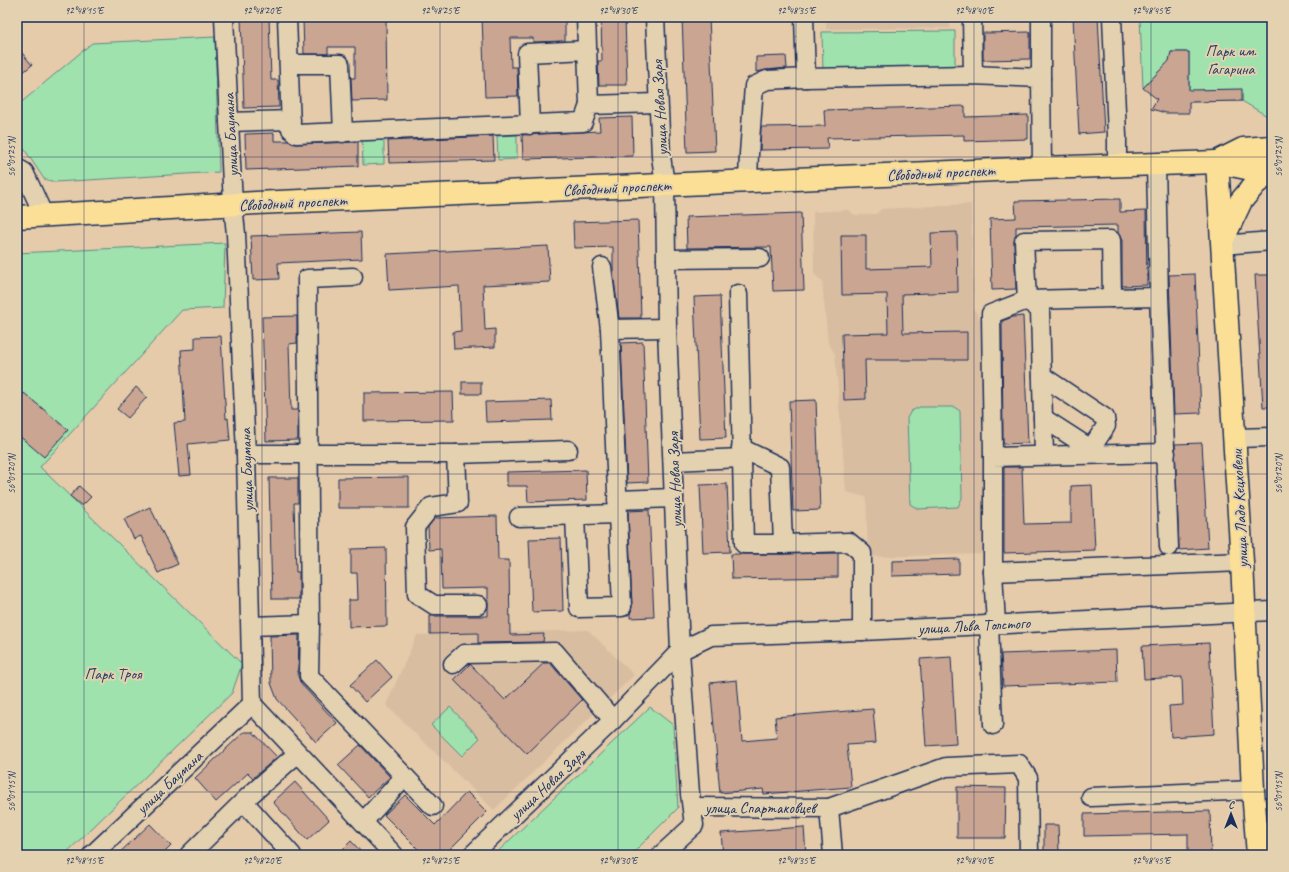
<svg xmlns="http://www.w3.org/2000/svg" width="1289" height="872" font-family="Caveat,sans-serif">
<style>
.built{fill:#d9bda1}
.green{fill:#9fe2ad;stroke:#5d8886}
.building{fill:#caa592;stroke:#1b2f5e}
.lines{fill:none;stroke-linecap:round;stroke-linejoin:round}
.minor-casing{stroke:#1b2f5e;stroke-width:21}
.major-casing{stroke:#1b2f5e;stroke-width:25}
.minor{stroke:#e3d1af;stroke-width:18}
.major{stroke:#fbdf96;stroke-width:22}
.ticks{fill:none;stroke:#1b2f5e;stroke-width:1;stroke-opacity:0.45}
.labels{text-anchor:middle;stroke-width:4;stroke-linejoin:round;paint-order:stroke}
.park-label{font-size:16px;fill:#284166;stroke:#e3d1af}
.street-label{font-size:16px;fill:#1b2f5e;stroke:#e3d1af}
.neatline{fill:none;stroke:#1b2f5e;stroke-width:1.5}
.ticks-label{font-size:10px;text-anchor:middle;fill:#1b2f5e}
</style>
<rect width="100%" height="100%" fill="#e5cba9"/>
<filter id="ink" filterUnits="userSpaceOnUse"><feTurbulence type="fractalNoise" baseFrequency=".025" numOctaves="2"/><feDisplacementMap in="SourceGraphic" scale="8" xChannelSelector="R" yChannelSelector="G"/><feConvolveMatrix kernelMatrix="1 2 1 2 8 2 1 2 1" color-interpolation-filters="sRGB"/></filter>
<g filter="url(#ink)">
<!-- built -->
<g class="built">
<path d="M 826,17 L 950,17 L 950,28 L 826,29 Z"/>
<path d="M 971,204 L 974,309 L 982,323 L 985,554 L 868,557 L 866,497 L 846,492 L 835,354 L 828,343 L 822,281 L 814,274 L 813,212 L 848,210 L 855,215 L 876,214 L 881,209 Z"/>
<path d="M 588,630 L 634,675 L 494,810 L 386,705 L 417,635 Z"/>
</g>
<!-- green -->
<g class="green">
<path d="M 1140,17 L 1272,17 L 1272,119 L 1242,101 L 1189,102 L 1189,52 L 1171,52 L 1169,61 L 1143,88 Z"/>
<path d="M 955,31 L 955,70 L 823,71 L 822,32 Z"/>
<path d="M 215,37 L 219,172 L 55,182 L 44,179 L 17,138 L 17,106 L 92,43 Z"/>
<path d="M 517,135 L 517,159 L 498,160 L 497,136 Z"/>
<path d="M 384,138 L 384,164 L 363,165 L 362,139 Z"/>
<path d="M 225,243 L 223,308 L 182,310 L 40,467 L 242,664 L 232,693 L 64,855 L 17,855 L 17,253 Z"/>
<path d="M 920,407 L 954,407 L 960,411 L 962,498 L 958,507 L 918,509 L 910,504 L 907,418 L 911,411 Z"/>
<path d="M 450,707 L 480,738 L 462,756 L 431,725 Z"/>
<path d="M 650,707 L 673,725 L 678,808 L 631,855 L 494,855 Z"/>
</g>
<!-- building -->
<g class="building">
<path d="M 241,17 L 269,17 L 271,80 L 278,80 L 279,107 L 244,108 Z"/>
<path d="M 482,17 L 565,17 L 565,41 L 533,42 L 533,38 L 510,38 L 511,67 L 517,67 L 518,96 L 485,97 Z"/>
<path d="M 601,17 L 625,17 L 627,85 L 599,85 L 598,61 L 602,61 Z"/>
<path d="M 682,17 L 709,17 L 715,151 L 687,152 Z"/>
<path d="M 1073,17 L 1098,17 L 1104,132 L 1079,134 Z"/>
<path d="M 386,18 L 387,100 L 352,101 L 351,78 L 355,78 L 355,47 L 328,47 L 328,54 L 304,54 L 303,19 Z"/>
<path d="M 1030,32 L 1030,59 L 983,60 L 983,33 Z"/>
<path d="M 17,47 L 32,65 L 17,77 Z"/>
<path d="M 1171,52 L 1189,52 L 1189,90 L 1242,89 L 1242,101 L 1189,102 L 1189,113 L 1166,113 L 1151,109 L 1157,99 L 1143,88 L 1169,61 Z"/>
<path d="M 786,56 L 787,68 L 766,70 L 756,72 L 756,57 Z"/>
<path d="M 965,106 L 965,117 L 1028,115 L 1028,139 L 964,141 L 964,135 L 827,138 L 828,149 L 760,150 L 761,127 L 825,126 L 824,110 Z"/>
<path d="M 632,117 L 633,156 L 523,159 L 522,135 L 600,131 L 599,118 Z"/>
<path d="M 274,133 L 274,141 L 288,141 L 296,144 L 358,142 L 358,166 L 246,170 L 245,134 Z"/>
<path d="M 493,136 L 494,160 L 389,163 L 388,141 Z"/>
<path d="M 1120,199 L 1120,212 L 1146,211 L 1147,285 L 1122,286 L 1122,240 L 1118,233 L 1118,225 L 1016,227 L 1016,234 L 1014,242 L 1016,289 L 992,290 L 990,219 L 1016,218 L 1015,201 Z"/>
<path d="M 801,213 L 804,290 L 773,291 L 771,247 L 687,248 L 686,217 Z"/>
<path d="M 638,220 L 641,318 L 619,318 L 613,272 L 613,247 L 574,248 L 573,222 Z"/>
<path d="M 361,232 L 362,259 L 278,263 L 279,279 L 253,280 L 251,236 Z"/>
<path d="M 957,232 L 958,292 L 902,294 L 903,333 L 967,332 L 967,360 L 865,360 L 866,399 L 844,400 L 842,334 L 888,333 L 887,294 L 842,295 L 841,235 L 866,235 L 866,269 L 932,267 L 931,233 Z"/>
<path d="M 548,246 L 550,282 L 483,285 L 485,330 L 495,329 L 495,347 L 454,349 L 453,332 L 461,331 L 459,286 L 389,290 L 387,254 Z"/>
<path d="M 1195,274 L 1201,413 L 1174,414 L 1169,275 Z"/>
<path d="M 1255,275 L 1272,275 L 1272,407 L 1263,407 Z"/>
<path d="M 720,296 L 726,438 L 700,439 L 694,297 Z"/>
<path d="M 297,316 L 297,343 L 289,344 L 291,410 L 298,410 L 298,440 L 266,441 L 262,317 Z"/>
<path d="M 1023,316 L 1028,443 L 1003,444 L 1002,321 L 1013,317 Z"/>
<path d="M 221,336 L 226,419 L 228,418 L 230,440 L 188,444 L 191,475 L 179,476 L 174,423 L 185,422 L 181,350 L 195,349 L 195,337 Z"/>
<path d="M 643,342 L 648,482 L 627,483 L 621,343 Z"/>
<rect x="462" y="382" width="19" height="12"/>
<path d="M 136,387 L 147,397 L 128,418 L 117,409 Z"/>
<path d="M 453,392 L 454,420 L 364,421 L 364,393 Z"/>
<path d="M 24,393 L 68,430 L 44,457 L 17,434 L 17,402 Z"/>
<path d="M 551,400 L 552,420 L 486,422 L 485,402 Z"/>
<path d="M 816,400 L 820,510 L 793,511 L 789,401 Z"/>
<path d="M 1202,443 L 1208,548 L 1179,550 L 1175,444 Z"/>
<path d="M 1004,467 L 1022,467 L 1024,524 L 1071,523 L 1071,486 L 1092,485 L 1095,550 L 1004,553 Z"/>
<path d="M 586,470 L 587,500 L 528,502 L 527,486 L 507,486 L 507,472 Z"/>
<path d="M 409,477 L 409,508 L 338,508 L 338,478 Z"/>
<path d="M 269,478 L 298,478 L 298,503 L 294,503 L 296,572 L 299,572 L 299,599 L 272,599 Z"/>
<path d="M 727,484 L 730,552 L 703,553 L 700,485 Z"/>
<path d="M 79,486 L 91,497 L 82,506 L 70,496 Z"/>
<path d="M 150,507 L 178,564 L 158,573 L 141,536 L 134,539 L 124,519 Z"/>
<path d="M 649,510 L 654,617 L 630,618 L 630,614 L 632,607 L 628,511 Z"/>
<path d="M 497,516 L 498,560 L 509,560 L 510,635 L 544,634 L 543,642 L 478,643 L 478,633 L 430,634 L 430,616 L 488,616 L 488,588 L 442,589 L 441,549 L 429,550 L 428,527 L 435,518 Z"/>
<path d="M 561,538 L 563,611 L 532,612 L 529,539 Z"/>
<path d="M 386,548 L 387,626 L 349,627 L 349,600 L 358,600 L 357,573 L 351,573 L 351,549 Z"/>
<path d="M 838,553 L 838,577 L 732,579 L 731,554 L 783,554 Z"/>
<path d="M 959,559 L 959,574 L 892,576 L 892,561 Z"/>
<path d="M 299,635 L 298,676 L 301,684 L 337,723 L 316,742 L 277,699 L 271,683 L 270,636 Z"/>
<path d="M 1209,643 L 1214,734 L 1171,737 L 1169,706 L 1183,705 L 1182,677 L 1144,679 L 1142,646 Z"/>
<path d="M 1116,650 L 1117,682 L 1003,686 L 1001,654 Z"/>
<path d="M 951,657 L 956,744 L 926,746 L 920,659 Z"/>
<path d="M 377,660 L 392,677 L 365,702 L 350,685 Z"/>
<path d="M 544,663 L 550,663 L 582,700 L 527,754 L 454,680 L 470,664 L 505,700 Z"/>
<path d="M 737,680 L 742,741 L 777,738 L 775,717 L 873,709 L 876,743 L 847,745 L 851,787 L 764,794 L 763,789 L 720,793 L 710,683 Z"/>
<path d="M 244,732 L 253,732 L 277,757 L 253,778 L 248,773 L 216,802 L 195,778 Z"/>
<path d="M 360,745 L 390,777 L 368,797 L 338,765 Z"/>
<path d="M 295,782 L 329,820 L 307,840 L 273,802 Z"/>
<path d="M 957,787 L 1006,788 L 1005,838 L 957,838 Z"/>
<path d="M 467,792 L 487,812 L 444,855 L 424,855 L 384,815 L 405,795 L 435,825 Z"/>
<path d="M 1210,811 L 1211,855 L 1188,855 L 1188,834 L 1084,836 L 1084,814 Z"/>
<path d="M 150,824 L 171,846 L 162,855 L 117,855 Z"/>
<path d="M 1044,825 L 1058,825 L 1059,852 L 1044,852 Z"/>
<path d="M 804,827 L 806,855 L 778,855 L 778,852 L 747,855 L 723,855 L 721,833 Z"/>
<path d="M 351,841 L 364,855 L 337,855 Z"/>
</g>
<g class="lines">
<!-- minor casing -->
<g class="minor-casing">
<g id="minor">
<path d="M 287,17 L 291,129 L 296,134 L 583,122 L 589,105 L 658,103"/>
<path d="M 586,17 L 589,105"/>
<path d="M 655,17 L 661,156 L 665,185 L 667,328 L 680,651 L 690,794 L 694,825 L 661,855"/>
<path d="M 804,17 L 806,78"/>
<path d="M 972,17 L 973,75"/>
<path d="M 1112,17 L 1117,136 L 1117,166"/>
<path d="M 289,64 L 340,64 L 343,133"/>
<path d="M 1041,78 L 1041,17"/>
<path d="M 229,122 L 291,120"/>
<path d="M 530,125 L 527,53 L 587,50"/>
<path d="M 1156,165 L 1159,297 L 1169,547"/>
<path d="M 17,168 L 24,172 L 44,216"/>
<path d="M 748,180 L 749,154 L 754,86 L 767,80 L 806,78 L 973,75 L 1041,78 L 1042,168"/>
<path d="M 1222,245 L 1272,241"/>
<path d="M 666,259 L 760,258"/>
<path d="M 738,294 L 744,544 L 783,544 L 780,467 L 741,448"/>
<path d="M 610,329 L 667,328"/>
<path d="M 1042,376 L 1105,418 L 1106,426 L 1092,447 L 1088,447 L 1043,418"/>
<path d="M 1235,438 L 1272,437"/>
<path d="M 1166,453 L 993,457 L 993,572 L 1242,562"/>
<path d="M 246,454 L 456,454 L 568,450"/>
<path d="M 456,454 L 458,503 L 431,507 L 415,527 L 417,594 L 434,605 L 478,605"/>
<path d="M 1044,455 L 1040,310 L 1027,300 L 1024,241 L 1111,240 L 1112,298 L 1159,297"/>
<path d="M 993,457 L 991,314 L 1027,300 L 1112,298"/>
<path d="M 673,461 L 742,458"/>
<path d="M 617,500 L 674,498"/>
<path d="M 575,516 L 579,608 L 622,607 L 610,329 L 602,267"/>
<path d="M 519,517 L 618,514"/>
<path d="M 783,544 L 849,542 L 862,553 L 862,631"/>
<path d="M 993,572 L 996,624"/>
<path d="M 310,624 L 307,279 L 353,277"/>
<path d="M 989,624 L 993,725"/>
<path d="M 251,626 L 310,624 L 309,676 L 433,806"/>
<path d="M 453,664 L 464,654 L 555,652 L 613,720"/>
<path d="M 252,704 L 394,855"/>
<path d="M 1091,797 L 1253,790"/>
<path d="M 244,802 L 292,855"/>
<path d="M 692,807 L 829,808 L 946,767 L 1019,764 L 1028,778 L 1029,855"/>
<path d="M 829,808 L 833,855"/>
<path d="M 363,822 L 404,777"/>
<path d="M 92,855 L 252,704 L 246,454 L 236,234 L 233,205 L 224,17"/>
<path d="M 189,855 L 249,796 L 298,753"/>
<path d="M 472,855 L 613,720 L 680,651 L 711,636 L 862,631 L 1272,611"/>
</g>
</g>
<!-- major casing -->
<g class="major-casing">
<g id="major">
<path d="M 1217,162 L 1242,562 L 1253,790 L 1258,855"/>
<path d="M 1217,162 L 1243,149 L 1272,147"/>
<path d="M 17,217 L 256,203 L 1042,168 L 1217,162 L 1251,169 L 1272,168"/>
<path d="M 1223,239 L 1241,201 L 1256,183 L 1272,172"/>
</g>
</g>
<!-- minor -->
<use href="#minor" class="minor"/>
<!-- major -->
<use href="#major" class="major"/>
</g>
</g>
<!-- ticks -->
<path class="ticks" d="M 84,17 L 84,855M 262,17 L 262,855M 440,17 L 440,855M 618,17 L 618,855M 796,17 L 796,855M 974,17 L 974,855M 1151,17 L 1151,855M 17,157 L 1272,157M 17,474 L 1272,474M 17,792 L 1272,792"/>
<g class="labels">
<!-- park labels -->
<g class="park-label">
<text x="1231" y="56">Парк им.<tspan x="1231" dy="18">Гагарина</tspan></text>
<text x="113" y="679">Парк Троя</text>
</g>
<!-- street labels -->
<g class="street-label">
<text transform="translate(659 108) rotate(-93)" y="6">улица Новая Заря</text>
<text transform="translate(230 135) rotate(-93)" y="6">улица Баумана</text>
<text transform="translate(941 172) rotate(-3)" y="6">Свободный проспект</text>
<text transform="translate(617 187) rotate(-3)" y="6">Свободный проспект</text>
<text transform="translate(293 202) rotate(-3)" y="6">Свободный проспект</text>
<text transform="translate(246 470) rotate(-92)" y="6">улица Баумана</text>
<text transform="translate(674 480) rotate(-92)" y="6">улица Новая Заря</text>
<text transform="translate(1239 509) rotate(-93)" y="6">улица Ладо Кецховели</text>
<text transform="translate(974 625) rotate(-3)" y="6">улица Льва Толстого</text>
<text transform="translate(169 782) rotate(-43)" y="6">улица Баумана</text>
<text transform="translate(547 784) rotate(-43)" y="6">улица Новая Заря</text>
<text x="760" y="813">улица Спартаковцев</text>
</g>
</g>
<!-- margin -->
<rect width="1289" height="872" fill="none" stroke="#e3d1af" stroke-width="44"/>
<!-- north arrow -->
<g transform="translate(1231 814)" stroke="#e3d1af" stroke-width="3" paint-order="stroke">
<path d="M0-3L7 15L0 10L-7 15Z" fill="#1b2f5e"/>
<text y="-6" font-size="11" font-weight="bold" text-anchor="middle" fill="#1b2f5e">С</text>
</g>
<rect x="22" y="22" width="1245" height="828" class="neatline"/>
<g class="ticks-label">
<text x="84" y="14">92°48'15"E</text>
<text x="262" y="14">92°48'20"E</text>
<text x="440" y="14">92°48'25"E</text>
<text x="618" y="14">92°48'30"E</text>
<text x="796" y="14">92°48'35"E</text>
<text x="974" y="14">92°48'40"E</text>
<text x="1151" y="14">92°48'45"E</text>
<text transform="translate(11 157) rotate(-90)" y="4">56°01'25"N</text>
<text transform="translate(1278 157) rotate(-90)" y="4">56°01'25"N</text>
<text transform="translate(11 474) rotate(-90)" y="4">56°01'20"N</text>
<text transform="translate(1278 474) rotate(-90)" y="4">56°01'20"N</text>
<text transform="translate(11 792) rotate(-90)" y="4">56°01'15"N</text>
<text transform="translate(1278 792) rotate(-90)" y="4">56°01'15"N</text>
<text x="84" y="864">92°48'15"E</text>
<text x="262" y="864">92°48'20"E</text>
<text x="440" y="864">92°48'25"E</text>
<text x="618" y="864">92°48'30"E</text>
<text x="796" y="864">92°48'35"E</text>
<text x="974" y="864">92°48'40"E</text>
<text x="1151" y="864">92°48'45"E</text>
</g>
</svg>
